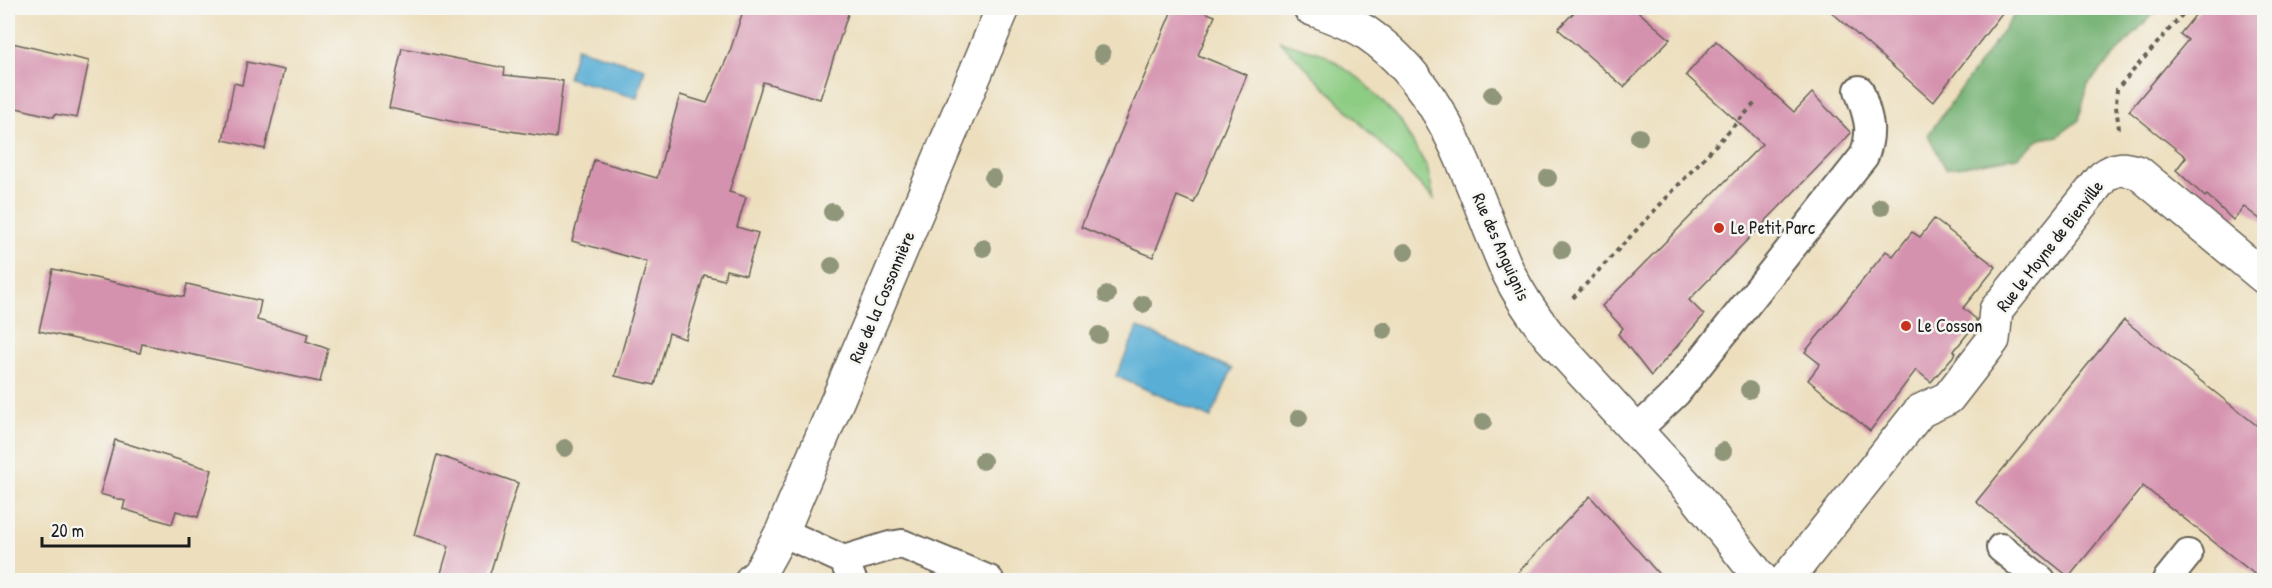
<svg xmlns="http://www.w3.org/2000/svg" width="2272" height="588" font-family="'Patrick Hand',sans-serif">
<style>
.green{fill:#8dcc83;stroke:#547450;stroke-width:1.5}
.forest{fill:#72b071;stroke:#476646;stroke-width:1.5}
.water{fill:#59aed5;stroke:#3a6578;stroke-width:1.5}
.building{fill:#d592ae}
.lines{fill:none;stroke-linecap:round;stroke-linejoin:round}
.service-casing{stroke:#656055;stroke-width:32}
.minor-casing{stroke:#656055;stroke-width:36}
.tertiary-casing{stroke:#656055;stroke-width:36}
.path{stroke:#656055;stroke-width:4;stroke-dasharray:4.5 4.5;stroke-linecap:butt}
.service{stroke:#fff;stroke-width:28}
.minor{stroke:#fff;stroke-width:33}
.tertiary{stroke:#fff;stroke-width:33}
.tree{fill:#909679}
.poi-dot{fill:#c8321e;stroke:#f6f6f2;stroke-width:2}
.labels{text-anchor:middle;stroke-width:5;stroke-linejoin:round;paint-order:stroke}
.poi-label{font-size:18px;fill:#1c1c1c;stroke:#f6f6f2;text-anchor:start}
.street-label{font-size:18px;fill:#1c1c1c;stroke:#f6f6f2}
</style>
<rect width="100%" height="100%" fill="#f6f6f2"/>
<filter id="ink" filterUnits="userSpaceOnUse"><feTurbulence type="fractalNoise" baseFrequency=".0167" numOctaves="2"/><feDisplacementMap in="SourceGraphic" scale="12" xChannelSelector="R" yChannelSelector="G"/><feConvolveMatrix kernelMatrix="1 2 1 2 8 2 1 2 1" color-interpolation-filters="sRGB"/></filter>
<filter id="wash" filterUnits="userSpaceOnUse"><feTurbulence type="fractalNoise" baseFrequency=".008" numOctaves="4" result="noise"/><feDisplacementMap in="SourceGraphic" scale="24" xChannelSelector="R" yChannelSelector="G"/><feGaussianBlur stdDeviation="1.35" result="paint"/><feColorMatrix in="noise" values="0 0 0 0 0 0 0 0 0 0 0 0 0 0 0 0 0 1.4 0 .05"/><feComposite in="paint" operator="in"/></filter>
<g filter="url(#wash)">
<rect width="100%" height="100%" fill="#eddfbe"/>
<!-- green -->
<path class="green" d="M 1280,41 L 1323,54 L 1360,79 L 1399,119 L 1427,167 L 1434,199 Z"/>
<!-- forest -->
<path class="forest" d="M 2019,8 L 2158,8 L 2088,84 L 2079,120 L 2058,136 L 2040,139 L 2017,157 L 1946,169 L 1928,135 Z"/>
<!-- water -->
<g class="water">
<path d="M 576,48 L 645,68 L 637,98 L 568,78 Z"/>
<path d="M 1138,327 L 1232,369 L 1211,418 L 1116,376 Z"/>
</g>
<g id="blocks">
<!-- building -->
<g class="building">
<path d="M 744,8 L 850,8 L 820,99 L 763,82 L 729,192 L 746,197 L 737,227 L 758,233 L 746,275 L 726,270 L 724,280 L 704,275 L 685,339 L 669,333 L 655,385 L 615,376 L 647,262 L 572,241 L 594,160 L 657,178 L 680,95 L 707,103 L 730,51 Z"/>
<path d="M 1173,8 L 1194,8 L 1215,16 L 1198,55 L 1247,75 L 1194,203 L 1177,196 L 1153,257 L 1081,227 Z"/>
<path d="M 1578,8 L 1634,8 L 1670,39 L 1624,87 L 1558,29 Z"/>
<path d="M 1827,8 L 2006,8 L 1933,102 Z"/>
<path d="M 2201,8 L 2265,8 L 2265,223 L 2244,207 L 2233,220 L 2207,195 L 2205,197 L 2176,170 L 2186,157 L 2129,111 L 2188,40 L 2180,34 Z"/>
<path d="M 1716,41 L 1794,112 L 1812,93 L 1851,133 L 1689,300 L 1704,315 L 1651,376 L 1618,334 L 1623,328 L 1602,306 L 1762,144 L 1686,75 Z"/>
<path d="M 8,42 L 89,61 L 77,118 L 55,114 L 54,117 L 8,106 Z"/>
<path d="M 402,48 L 505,68 L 504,75 L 563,81 L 556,138 L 464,124 L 389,108 Z"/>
<path d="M 247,62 L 284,70 L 265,149 L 223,140 L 234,83 L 242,85 Z"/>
<path d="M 1934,219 L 1996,267 L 1963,308 L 1976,319 L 1976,323 L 1954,351 L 1956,353 L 1931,382 L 1916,370 L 1870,431 L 1808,380 L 1820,364 L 1805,352 L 1886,251 L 1893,256 L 1912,232 L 1920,237 Z"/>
<path d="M 53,269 L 184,297 L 187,284 L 261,301 L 257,320 L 309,334 L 306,341 L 328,349 L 320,382 L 142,344 L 140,353 L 39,331 Z"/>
<path d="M 2124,320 L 2265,432 L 2265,580 L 2262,580 L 2143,486 L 2069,577 L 1976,502 Z"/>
<path d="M 115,440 L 212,470 L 198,517 L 176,511 L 172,524 L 123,509 L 125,501 L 100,494 Z"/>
<path d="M 437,455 L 518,483 L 488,580 L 439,580 L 449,546 L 414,535 Z"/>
<path d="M 1590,496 L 1664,580 L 1511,580 Z"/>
</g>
</g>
</g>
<g filter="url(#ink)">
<use href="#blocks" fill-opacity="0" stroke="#656055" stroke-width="1.5"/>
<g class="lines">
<!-- service casing -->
<g class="service-casing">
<g id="service">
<path d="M 1636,431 L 1676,393 L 1864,156 C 1874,129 1868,117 1859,90"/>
<path d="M 782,532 L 844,560 L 852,580"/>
<path d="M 2001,548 L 2041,580"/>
<path d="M 844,560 L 890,546 L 902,544 L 989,580"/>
<path d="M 2167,580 L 2188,554"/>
</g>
</g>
<!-- minor casing -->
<g class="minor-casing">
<g id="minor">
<path d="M 1310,8 C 1329,15 1351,22 1368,34 C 1449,90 1470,187 1508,272 C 1519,295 1534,317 1550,337 L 1694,494 L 1762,580"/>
<path d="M 1786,580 L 1920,411 L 1948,398 L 1993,340 L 1996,310 L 2103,177 C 2116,167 2124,168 2139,173 L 2264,277"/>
</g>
</g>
<!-- tertiary casing -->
<g class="tertiary-casing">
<path id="tertiary" d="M 752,580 L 759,574 L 782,532 L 1003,8"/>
</g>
<!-- path -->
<g class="path">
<path d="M 2119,129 L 2116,106 L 2117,89 L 2188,8"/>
<path d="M 1573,298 L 1756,102"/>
</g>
<!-- service -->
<use href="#service" class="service"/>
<!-- minor -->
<use href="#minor" class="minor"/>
<!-- tertiary -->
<use href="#tertiary" class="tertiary"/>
</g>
<!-- trees -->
<g class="tree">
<circle cx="1102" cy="54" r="9"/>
<circle cx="1492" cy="95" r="9"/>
<circle cx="1639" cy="137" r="9"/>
<circle cx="993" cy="178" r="9"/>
<circle cx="1548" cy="178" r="9"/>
<circle cx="1881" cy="207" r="9"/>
<circle cx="832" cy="212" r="9"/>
<circle cx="983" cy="248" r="9"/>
<circle cx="1562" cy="250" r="9"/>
<circle cx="1405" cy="252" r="9"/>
<circle cx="832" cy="266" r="9"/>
<circle cx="1107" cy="295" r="9"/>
<circle cx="1143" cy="304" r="9"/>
<circle cx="1384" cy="330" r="9"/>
<circle cx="1099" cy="335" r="9"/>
<circle cx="1749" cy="390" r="9"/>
<circle cx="1299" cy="418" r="9"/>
<circle cx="1483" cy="422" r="9"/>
<circle cx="565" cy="448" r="9"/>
<circle cx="1723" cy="451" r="9"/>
<circle cx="983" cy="461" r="9"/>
</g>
</g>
<!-- markers -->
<g class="poi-dot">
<circle cx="1719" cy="228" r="6"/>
<circle cx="1906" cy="326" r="6"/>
</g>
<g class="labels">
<!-- poi labels -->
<g class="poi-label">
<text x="1731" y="234">Le Petit Parc</text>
<text x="1918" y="332">Le Cosson</text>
</g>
<!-- street labels -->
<g class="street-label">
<text transform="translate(2050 246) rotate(-52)" y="6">Rue le Moyne de Bienville</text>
<text transform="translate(1501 247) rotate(66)" y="6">Rue des Anguignis</text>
<text transform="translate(882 297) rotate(-67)" y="6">Rue de la Cossonnière</text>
</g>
</g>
<!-- margin -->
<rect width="2272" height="588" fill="none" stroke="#f6f6f2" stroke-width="30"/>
<!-- scale -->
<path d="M42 537v9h147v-9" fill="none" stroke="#1c1c1c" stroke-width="3"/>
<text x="51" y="537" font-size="18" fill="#1c1c1c" stroke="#f6f6f2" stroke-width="4.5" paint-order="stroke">20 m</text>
</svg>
